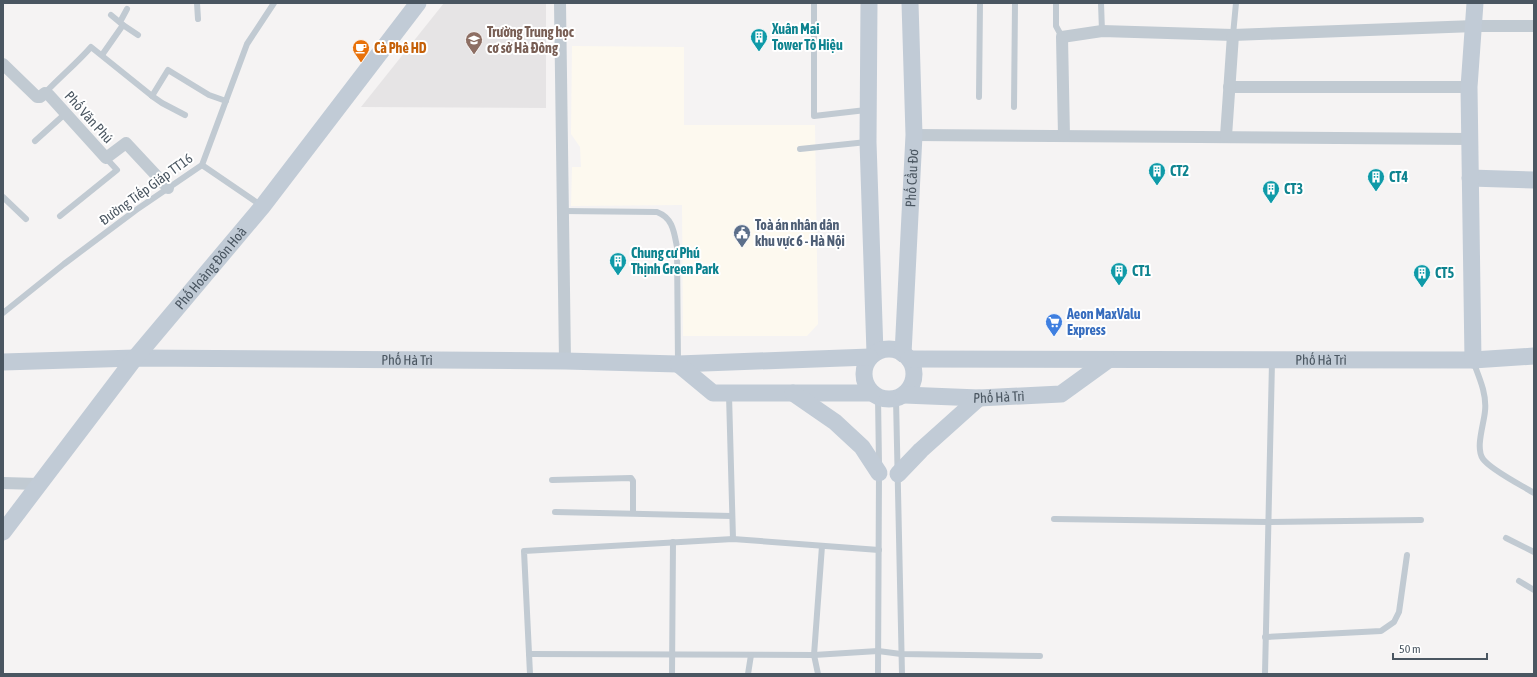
<svg xmlns="http://www.w3.org/2000/svg" width="1537" height="677" font-family="'Asap Condensed',sans-serif">
<style>
.commercial{fill:#fdf9ef}
.education{fill:#e6e4e5}
.lines{fill:none;stroke-linecap:round;stroke-linejoin:round}
.lane{stroke:#c1cad2;stroke-width:6}
.street{stroke:#c1cad2;stroke-width:12}
.secondary{stroke:#c1cbd6;stroke-width:17}
.labels{text-anchor:middle;stroke-width:4;stroke-linejoin:round;paint-order:stroke}
.culture-label{font-size:14px;font-weight:bold;fill:#0d838f;stroke:#fff;text-anchor:start}
.education-label{font-size:14px;font-weight:bold;fill:#785e54;stroke:#fff;text-anchor:start}
.food-label{font-size:14px;font-weight:bold;fill:#c56008;stroke:#fff;text-anchor:start}
.street-label{font-size:14px;fill:#4a5661;stroke:#fff}
.service-label{font-size:14px;font-weight:bold;fill:#4e5e75;stroke:#fff;text-anchor:start}
.shop-label{font-size:14px;font-weight:bold;fill:#366cbe;stroke:#fff;text-anchor:start}
</style>
<rect width="100%" height="100%" fill="#f5f3f3"/>
<!-- commercial -->
<path class="commercial" d="M 572,46 L 684,47 L 684,125 L 815,125 L 818,324 L 807,336 L 683,336 L 682,205 L 571,206 L 572,167 L 581,167 L 580,147 L 571,134 Z"/>
<!-- education -->
<path class="education" d="M 444,3 L 546,3 L 546,108 L 361,107 Z"/>
<g class="lines">
<!-- lane -->
<g class="lane">
<path d="M 197,3 L 198,19"/>
<path d="M 814,3 L 814,116 L 866,110"/>
<path d="M 1056,3 L 1056,26 L 1062,37"/>
<path d="M 1101,3 L 1102,31"/>
<path d="M 120,22 L 127,9"/>
<path d="M 123,25 L 138,35"/>
<path d="M 1233,35 L 1236,3"/>
<path d="M 102,55 L 123,25 L 111,15"/>
<path d="M 45,93 C 60,77 77,63 91,47 L 152,96 L 162,103 L 185,115"/>
<path d="M 152,96 L 168,70 L 209,95 L 226,101"/>
<path d="M 979,97 L 980,3"/>
<path d="M 1014,107 L 1015,3"/>
<path d="M 35,141 L 66,113"/>
<path d="M 800,149 L 867,142"/>
<path d="M 202,165 L 262,206"/>
<path d="M 3,197 L 26,219"/>
<path d="M 563,211 L 657,212 C 673,218 674,232 677,247 L 678,363"/>
<path d="M 60,216 L 117,170 L 106,158"/>
<path d="M 3,313 L 64,264 L 136,210 L 202,165 L 247,44 L 274,3"/>
<path d="M 1473,361 C 1479,377 1487,394 1485,411 C 1484,424 1475,448 1483,459 C 1491,470 1521,485 1534,493"/>
<path d="M 729,395 L 733,539"/>
<path d="M 878,397 L 879,464"/>
<path d="M 896,399 L 902,674"/>
<path d="M 552,480 L 631,478 L 633,481 L 633,513"/>
<path d="M 555,512 L 732,516"/>
<path d="M 1054,519 L 1268,522 L 1421,520"/>
<path d="M 1506,538 L 1534,552"/>
<path d="M 1519,581 L 1534,590"/>
<path d="M 1265,637 L 1381,631 L 1394,622 L 1399,612 L 1407,555"/>
<path d="M 529,654 L 814,655 L 878,651 L 901,654 L 1040,656"/>
<path d="M 530,674 L 524,551 L 733,539 L 879,550"/>
<path d="M 672,674 L 673,542"/>
<path d="M 748,674 L 751,655"/>
<path d="M 818,674 L 814,655 L 822,546"/>
<path d="M 878,674 L 879,473"/>
<path d="M 1265,674 L 1272,362"/>
</g>
<!-- street -->
<g class="street">
<path d="M 560,3 L 565,361"/>
<path d="M 3,64 L 37,97 L 40,97 L 45,93 L 49,95 L 106,158 L 126,143 L 168,188"/>
<path d="M 1229,87 L 1469,87"/>
<path d="M 914,135 L 1470,139"/>
<path d="M 1064,136 L 1062,37 L 1102,31 L 1233,35 L 1475,26 L 1534,26"/>
<path d="M 1226,136 L 1233,35"/>
<path d="M 3,483 L 38,484"/>
</g>
<!-- secondary -->
<g class="secondary">
<path d="M 869,3 L 868,142 L 875,353"/>
<path d="M 1470,178 L 1534,180"/>
<circle cx="889" cy="374" r="25"/>
<path id="s1" d="M 903,354 L 914,135 L 910,3"/>
<path id="s2" d="M 909,359 L 1473,360 L 1534,356"/>
<path d="M 1473,360 L 1469,87 L 1475,3"/>
<path id="s3" d="M 3,362 L 135,358 L 565,361 L 678,364 L 870,357"/>
<path d="M 678,364 L 713,393 L 872,393"/>
<path d="M 793,393 L 835,422 L 862,447 L 879,473"/>
<path id="s4" d="M 904,395 L 979,398 L 1061,394 L 1108,360"/>
<path d="M 898,474 L 921,450 L 979,398"/>
<path id="s5" d="M 3,532 L 135,358 L 262,207 L 418,3"/>
</g>
</g>
<!-- icons -->
<defs>
<g id="building-pin" transform="scale(0.9)"><path d="M0 17L-7.5 6A9.5 9.5 0 1 1 7.5 6Z" fill="#0f9aa8" stroke="#fff"/><path d="M-4-6H4V6H1V3H-1V6H-4ZM-2.5-4.3h1.7v1.8h-1.7ZM.8-4.3h1.7v1.8H.8ZM-2.5-1h1.7V.8h-1.7ZM.8-1h1.7V.8H.8Z" fill="#fff"/></g>
<g id="school-pin" transform="scale(0.9)"><path d="M0 17L-7.5 6A9.5 9.5 0 1 1 7.5 6Z" fill="#8d6e63" stroke="#fff"/><path d="M0-5L7-2L0 1L-7-2ZM-4 1L0 2.5L4 1V4Q0 6-4 4Z" fill="#fff"/></g>
<g id="cafe-pin" transform="scale(0.9)"><path d="M0 17L-7.5 6A9.5 9.5 0 1 1 7.5 6Z" fill="#e8710a" stroke="#fff"/><path d="M-5.5-4.5H6V0H3Q3 3.5 0 3.5H-2.5Q-5.5 3.5-5.5 0ZM3-3.2v2h1.7v-2ZM-6 4.5H4V6H-6Z" fill="#fff"/></g>
<g id="civic-pin" transform="scale(0.9)"><path d="M0 17L-7.5 6A9.5 9.5 0 1 1 7.5 6Z" fill="#5c6f8a" stroke="#fff"/><path d="M-.6-6.5H3V-4.5H.6V-3L4-1V1h2V6H-6V1h2V-1L-.6-3ZM-1.2 2.5V6h2.4V2.5Z" fill="#fff"/></g>
<g id="supermarket-pin" transform="scale(0.9)"><path d="M0 17L-7.5 6A9.5 9.5 0 1 1 7.5 6Z" fill="#3f7fe0" stroke="#fff"/><path d="M-6-5.5h2.5l.6 2H6L4.5 2H-2.5L-4.4-4H-6ZM-1.5 3.2a1.3 1.3 0 1 0 .1 0ZM3 3.2a1.3 1.3 0 1 0 .1 0Z" fill="#fff"/></g>
</defs>
<g fill-rule="evenodd">
<use href="#building-pin" x="759" y="37"/>
<use href="#school-pin" x="474" y="40"/>
<use href="#cafe-pin" x="361" y="48"/>
<use href="#building-pin" x="1157" y="171"/>
<use href="#building-pin" x="1376" y="177"/>
<use href="#building-pin" x="1271" y="189"/>
<use href="#civic-pin" x="742" y="233"/>
<use href="#building-pin" x="618" y="261"/>
<use href="#building-pin" x="1119" y="271"/>
<use href="#building-pin" x="1422" y="273"/>
<use href="#supermarket-pin" x="1054" y="322"/>
</g>
<g class="labels">
<!-- culture labels -->
<g class="culture-label">
<text x="772" y="34">Xuân Mai<tspan x="772" dy="16">Tower Tô Hiệu</tspan></text>
<text x="1170" y="176">CT2</text>
<text x="1389" y="182">CT4</text>
<text x="1284" y="194">CT3</text>
<text x="631" y="258">Chung cư Phú<tspan x="631" dy="16">Thịnh Green Park</tspan></text>
<text x="1132" y="276">CT1</text>
<text x="1435" y="278">CT5</text>
</g>
<!-- education labels -->
<g class="education-label">
<text x="487" y="37">Trường Trung học<tspan x="487" dy="16">cơ sở Hà Đông</tspan></text>
</g>
<!-- food labels -->
<g class="food-label">
<text x="374" y="53">Cà Phê HD</text>
</g>
<!-- street labels -->
<g class="street-label">
<text transform="translate(89 117) rotate(48)" y="5">Phố Văn Phú</text>
<text dy="5" stroke="none"><textPath href="#s1" startOffset="176">Phố Cầu Đơ</textPath></text>
<text transform="translate(146 189) rotate(-36)" y="5">Đường Tiếp Giáp TT16</text>
<text dy="5" stroke="none"><textPath href="#s5" startOffset="336">Phố Hoàng Đôn Hoà</textPath></text>
<text dy="5" stroke="none"><textPath href="#s3" startOffset="404">Phố Hà Trì</textPath></text>
<text dy="5" stroke="none"><textPath href="#s2" startOffset="412">Phố Hà Trì</textPath></text>
<text dy="5" stroke="none"><textPath href="#s4" startOffset="95">Phố Hà Trì</textPath></text>
</g>
<!-- service labels -->
<g class="service-label">
<text x="755" y="230">Toà án nhân dân<tspan x="755" dy="16">khu vực 6 - Hà Nội</tspan></text>
</g>
<!-- shop labels -->
<g class="shop-label">
<text x="1067" y="319">Aeon MaxValu<tspan x="1067" dy="16">Express</tspan></text>
</g>
</g>
<!-- border -->
<rect width="1537" height="677" fill="none" stroke="#4a5661" stroke-width="8"/>
<!-- scale -->
<path d="M1393 653v6h94v-6" fill="none" stroke="#4a5661" stroke-width="2"/>
<text x="1399" y="653" font-size="12" fill="#4a5661" stroke="#ffffff" stroke-width="3" paint-order="stroke">50 m</text>
</svg>
